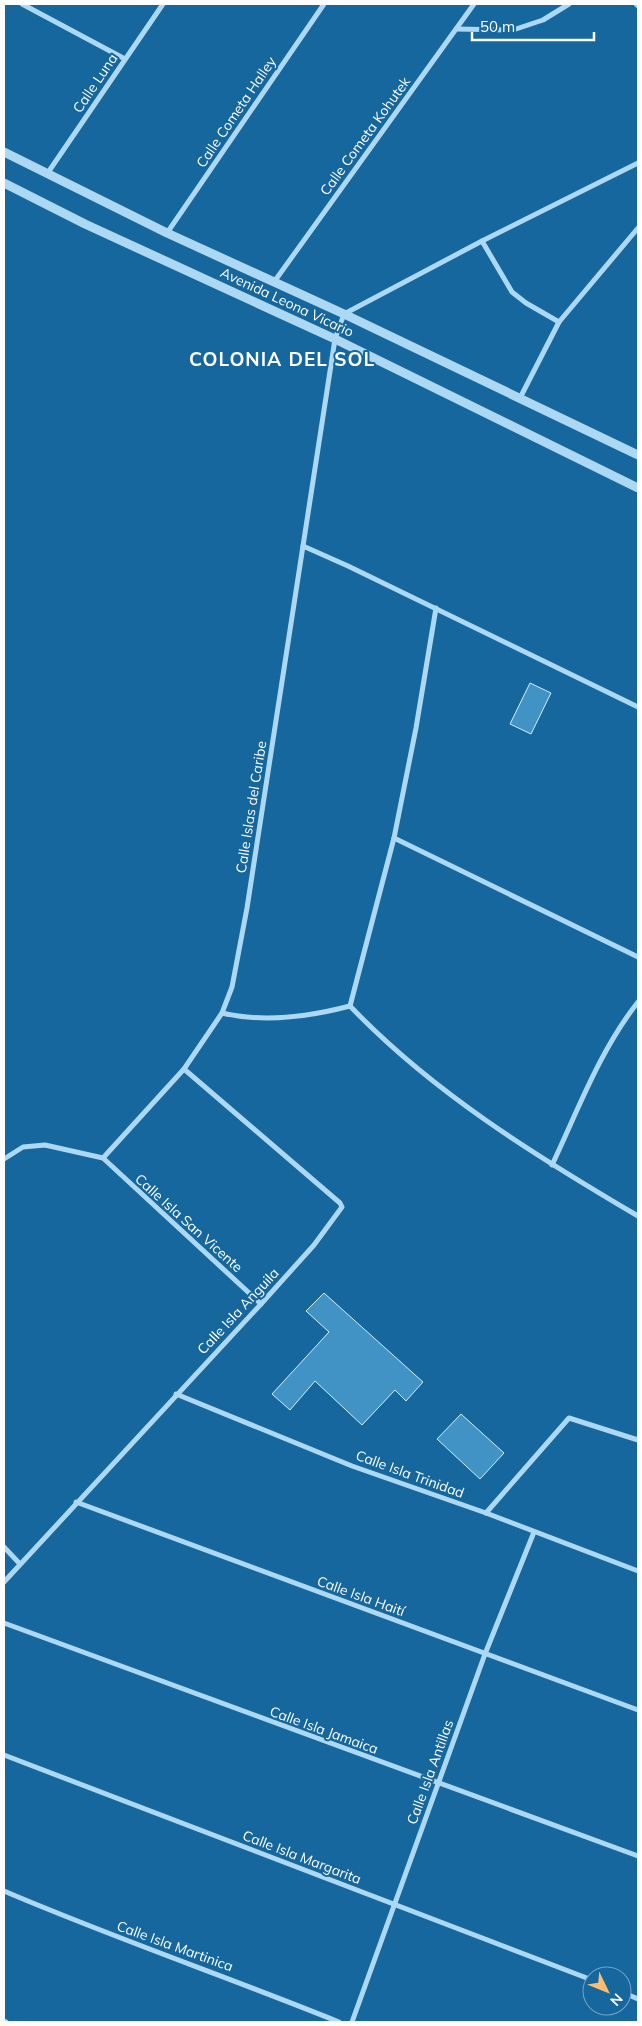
<svg xmlns="http://www.w3.org/2000/svg" width="642" height="2026" font-family="Mulish,sans-serif">
<style>
.building{fill:#4293c5;stroke:#d4edfd}
.lines{fill:none;stroke-linecap:round;stroke-linejoin:round}
.minor{stroke:#acd8f3;stroke-width:5}
.tertiary{stroke:#acd8f3;stroke-width:9}
.labels{text-anchor:middle;stroke-width:4;stroke-linejoin:round;paint-order:stroke}
.street-label{font-size:14px;fill:#fff;stroke:#15679d}
.district-label{font-size:19px;font-weight:bold;letter-spacing:1px;fill:#fff;stroke:#15679d}
</style>
<rect width="100%" height="100%" fill="#15679d"/>
<!-- building -->
<g class="building">
<path d="M 530,683 L 551,693 L 531,734 L 510,724 Z"/>
<path d="M 324,1293 L 423,1382 L 406,1401 L 395,1390 L 362,1425 L 315,1381 L 290,1410 L 272,1394 L 329,1332 L 306,1311 Z"/>
<path d="M 461,1414 L 504,1453 L 480,1479 L 437,1439 Z"/>
</g>
<g class="lines">
<!-- minor -->
<g class="minor">
<path d="M 22,4 L 125,59"/>
<path d="M 636,4 L 638,6"/>
<path d="M 456,29 L 513,30 L 543,20 L 569,4"/>
<path d="M 47,174 L 163,4"/>
<path d="M 167,233 L 324,4"/>
<path d="M 482,241 L 512,292 L 526,303 L 559,322"/>
<path d="M 274,282 L 474,4"/>
<path d="M 520,398 L 559,322 L 638,228"/>
<path d="M 303,546 L 348,566 L 638,707"/>
<path d="M 394,838 L 638,957"/>
<path d="M 350,1006 L 394,838 L 416,728 L 436,608"/>
<path d="M 350,1006 C 432,1092 536,1156 638,1216"/>
<path d="M 222,1013 C 264,1023 308,1017 350,1006"/>
<path d="M 103,1158 L 261,1304"/>
<path d="M 4,1159 L 23,1147 L 45,1145 L 103,1158 L 184,1069 L 222,1013 L 232,987 L 247,908 L 335,339 L 344,314 L 482,241 L 638,163"/>
<path d="M 552,1165 C 578,1110 600,1050 638,1002"/>
<path d="M 176,1394 L 352,1466 L 486,1513 L 638,1571"/>
<path d="M 76,1502 L 638,1710"/>
<path d="M 486,1513 L 569,1418 L 638,1440"/>
<path d="M 4,1547 L 20,1564"/>
<path d="M 4,1582 L 261,1304 L 314,1245 L 342,1207 L 340,1203 L 184,1069"/>
<path d="M 4,1623 L 638,1856"/>
<path d="M 4,1755 L 592,1980"/>
<path d="M 4,1891 C 114,1938 228,1977 339,2022"/>
<path d="M 622,1992 L 638,1999"/>
<path d="M 4,2021 L 6,2022"/>
<path d="M 352,2022 L 485,1654 L 534,1532"/>
</g>
<!-- tertiary -->
<g class="tertiary">
<path d="M 4,152 L 167,233 L 344,314 L 638,455"/>
<path d="M 4,183 L 85,224 L 335,339 L 638,488"/>
</g>
</g>
<g class="labels">
<!-- street labels -->
<g class="street-label">
<text transform="translate(95 83) rotate(-56)" y="5">Calle Luna</text>
<text transform="translate(236 112) rotate(-56)" y="5">Calle Cometa Halley</text>
<text transform="translate(365 136) rotate(-54)" y="5">Calle Cometa Kohutek</text>
<text transform="translate(287 302) rotate(25)" y="5">Avenida Leona Vicario</text>
<text transform="translate(251 807) rotate(-81)" y="5">Calle Islas del Caribe</text>
<text transform="translate(189 1223) rotate(42)" y="5">Calle Isla San Vicente</text>
<text transform="translate(238 1311) rotate(-47)" y="5">Calle Isla Anguila</text>
<text transform="translate(410 1474) rotate(20)" y="5">Calle Isla Trinidad</text>
<text transform="translate(361 1596) rotate(20)" y="5">Calle Isla Haití</text>
<text transform="translate(324 1730) rotate(20)" y="5">Calle Isla Jamaica</text>
<text transform="translate(430 1772) rotate(-70)" y="5">Calle Isla Antillas</text>
<text transform="translate(302 1857) rotate(21)" y="5">Calle Isla Margarita</text>
<text transform="translate(175 1946) rotate(20)" y="5">Calle Isla Martinica</text>
</g>
<!-- district labels -->
<g class="district-label">
<text x="282" y="366">COLONIA DEL SOL</text>
</g>
</g>
<!-- border -->
<rect width="642" height="2026" fill="none" stroke="#ffffff" stroke-width="10"/>
<!-- north arrow -->
<g transform="translate(607 1991) rotate(133)"><circle r="24" fill="#15679d" stroke="#73a4c4"/>
<path d="M0-4L9 19L0 12L-9 19Z" fill="#ffbc6e"/>
<text y="-8" font-size="14" font-weight="bold" text-anchor="middle" fill="#ffffff">N</text>
</g>
<!-- scale -->
<path d="M472 32v8h122v-8" fill="none" stroke="#ffffff" stroke-width="2.5"/>
<text x="480" y="32" font-size="15" fill="#ffffff" stroke="#15679d" stroke-width="4" paint-order="stroke">50 m</text>
</svg>
